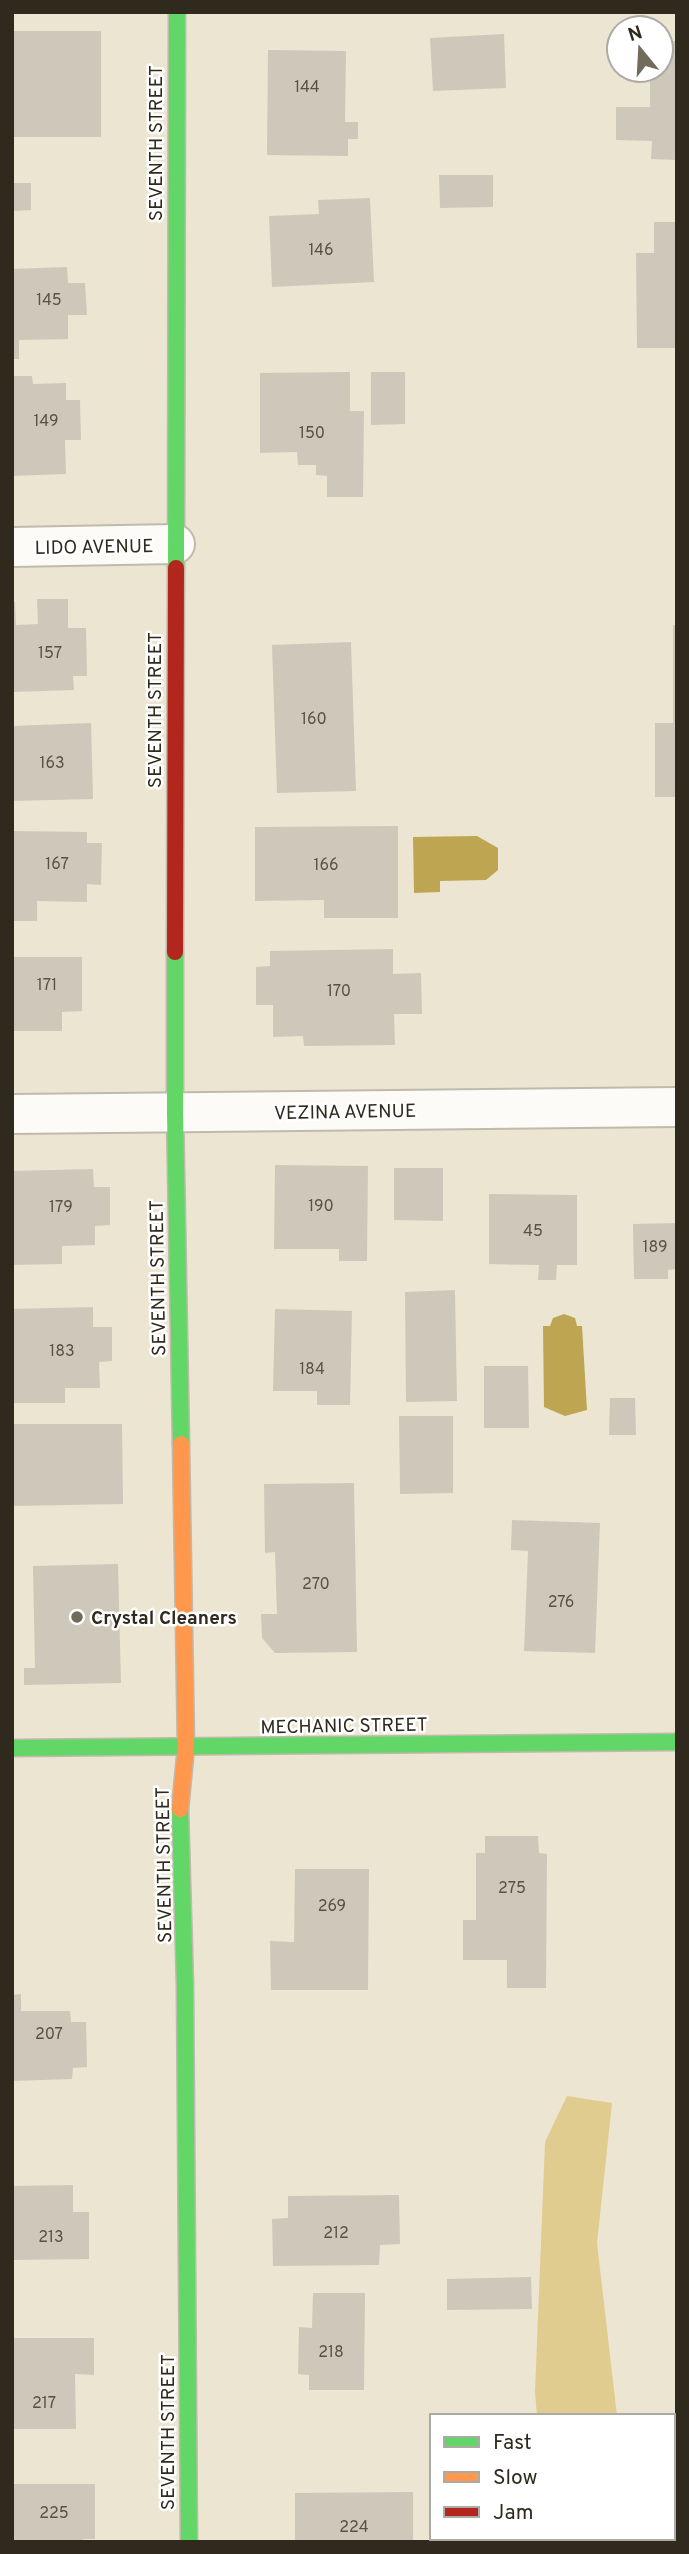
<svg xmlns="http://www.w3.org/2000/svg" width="689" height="2554" font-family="Overpass,sans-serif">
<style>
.green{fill:#e0cc8f}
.water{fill:#bea552}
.building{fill:#cec8ba}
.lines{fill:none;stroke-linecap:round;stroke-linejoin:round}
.street-casing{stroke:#c0baac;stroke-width:42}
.fast-casing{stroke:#c0baac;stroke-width:19}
.slow-casing{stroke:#c0baac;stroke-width:19}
.jam-casing{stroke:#c0baac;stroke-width:19}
.street{stroke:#fcfbf8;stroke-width:38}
.fast{stroke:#63d668;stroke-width:16}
.slow{stroke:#ff974d;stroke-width:16}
.jam{stroke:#b3261e;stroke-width:16}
.poi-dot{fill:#716b5c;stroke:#fff;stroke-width:2.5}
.labels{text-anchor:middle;stroke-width:5;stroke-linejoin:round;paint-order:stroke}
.number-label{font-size:16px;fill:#575244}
.street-label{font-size:19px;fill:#2f2a1d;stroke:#fff}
.poi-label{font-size:19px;font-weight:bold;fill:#2f2a1d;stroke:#fff;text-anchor:start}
</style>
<rect width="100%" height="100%" fill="#ece5d2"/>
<!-- green -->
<path class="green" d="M 567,2096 L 612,2103 L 597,2243 L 617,2416 L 537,2416 L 535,2392 L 545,2142 Z"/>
<!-- water -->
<g class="water">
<path d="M 477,836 L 498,848 L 498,870 L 486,880 L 440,881 L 440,892 L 414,893 L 413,837 Z"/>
<path d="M 564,1314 L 575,1318 L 577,1326 L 582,1326 L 587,1410 L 565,1416 L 544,1407 L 543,1326 L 550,1326 L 553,1318 Z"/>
</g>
<!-- building -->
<g class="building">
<rect x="12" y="31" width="89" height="106"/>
<path d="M 504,34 L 506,88 L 433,91 L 430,38 Z"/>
<path d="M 661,41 L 677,41 L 677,160 L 651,159 L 652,141 L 616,140 L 616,107 L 650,107 L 650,70 L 661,70 Z"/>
<path d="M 268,50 L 346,51 L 345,122 L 358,122 L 358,139 L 348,139 L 348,156 L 267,155 Z"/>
<path d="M 439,175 L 493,175 L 493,207 L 440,208 Z"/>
<path d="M 12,183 L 31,183 L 31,210 L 12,211 Z"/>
<path d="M 370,198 L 374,282 L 272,287 L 269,216 L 319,214 L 318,200 Z"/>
<path d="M 654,222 L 677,222 L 677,348 L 637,348 L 636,253 L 654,253 Z"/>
<path d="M 67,267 L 68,283 L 85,283 L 87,315 L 68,315 L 68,339 L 19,340 L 19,359 L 12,359 L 12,269 Z"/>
<path d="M 350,372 L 350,411 L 364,411 L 363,497 L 327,497 L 327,476 L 316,475 L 316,465 L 298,465 L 297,452 L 260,453 L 260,373 Z"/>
<path d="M 371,372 L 405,372 L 405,424 L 371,425 Z"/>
<path d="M 12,376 L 32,376 L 33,384 L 66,383 L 66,400 L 80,400 L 81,440 L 65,440 L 66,474 L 12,476 Z"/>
<path d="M 37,599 L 68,599 L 68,628 L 86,628 L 87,676 L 73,676 L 74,690 L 12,692 L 12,602 L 15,602 L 16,625 L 38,624 Z"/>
<path d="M 673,625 L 677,625 L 677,797 L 655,797 L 655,723 L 673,723 Z"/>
<path d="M 351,642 L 356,791 L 277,793 L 272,645 Z"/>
<path d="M 91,723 L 93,799 L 12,801 L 12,726 Z"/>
<path d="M 398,826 L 398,918 L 324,918 L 324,900 L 255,901 L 255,827 Z"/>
<path d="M 12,831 L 87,832 L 87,843 L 102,843 L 101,885 L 87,884 L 87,902 L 37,901 L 37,921 L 12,921 Z"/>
<path d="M 393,949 L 393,974 L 421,973 L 422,1014 L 394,1014 L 395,1045 L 304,1046 L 303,1036 L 273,1037 L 273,1005 L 256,1005 L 256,967 L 270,966 L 270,951 Z"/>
<path d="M 12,957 L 82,957 L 82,1011 L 62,1012 L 62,1031 L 12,1031 Z"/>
<path d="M 275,1165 L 368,1166 L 367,1261 L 339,1261 L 339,1249 L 274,1249 Z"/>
<path d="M 394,1168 L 443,1168 L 443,1221 L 394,1220 Z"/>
<path d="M 93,1169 L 94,1187 L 110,1187 L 110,1225 L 95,1226 L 95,1245 L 62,1246 L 62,1264 L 12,1265 L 12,1171 Z"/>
<path d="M 489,1194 L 577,1195 L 577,1265 L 557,1265 L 556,1280 L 538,1280 L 539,1265 L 489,1264 Z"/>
<path d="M 677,1223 L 677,1269 L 668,1270 L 668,1279 L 634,1279 L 633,1224 Z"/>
<path d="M 455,1290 L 457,1401 L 406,1402 L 405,1292 Z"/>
<path d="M 93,1307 L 93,1327 L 112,1327 L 112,1361 L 99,1362 L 100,1388 L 65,1388 L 65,1403 L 12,1403 L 12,1309 Z"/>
<path d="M 275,1309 L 352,1311 L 350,1405 L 317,1405 L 317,1391 L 273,1391 Z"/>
<path d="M 484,1366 L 528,1366 L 529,1428 L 484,1428 Z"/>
<path d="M 610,1398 L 635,1398 L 636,1435 L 609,1435 Z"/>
<path d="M 399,1416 L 453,1416 L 453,1493 L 400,1494 Z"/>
<path d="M 12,1424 L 122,1424 L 123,1504 L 12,1506 Z"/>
<path d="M 354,1483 L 357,1652 L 275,1653 L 262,1638 L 261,1614 L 277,1614 L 275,1552 L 265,1553 L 264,1484 Z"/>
<path d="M 512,1520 L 600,1523 L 595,1653 L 524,1651 L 528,1551 L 511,1550 Z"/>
<path d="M 118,1564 L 121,1683 L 24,1685 L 24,1668 L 35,1668 L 33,1566 Z"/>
<path d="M 485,1836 L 538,1836 L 539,1853 L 547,1854 L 546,1988 L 507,1988 L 507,1960 L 463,1960 L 463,1920 L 476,1920 L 476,1853 L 485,1853 Z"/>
<path d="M 295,1869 L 369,1869 L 368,1990 L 271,1990 L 270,1941 L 294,1942 Z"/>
<path d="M 21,1994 L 21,2011 L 70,2011 L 71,2022 L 86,2022 L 87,2067 L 73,2068 L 72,2079 L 12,2081 L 12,1995 Z"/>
<path d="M 73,2185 L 73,2212 L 89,2212 L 89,2259 L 12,2260 L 12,2186 Z"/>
<path d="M 399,2195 L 400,2244 L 380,2245 L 379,2265 L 273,2266 L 272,2219 L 288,2218 L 288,2196 Z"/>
<path d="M 531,2277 L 532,2309 L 447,2310 L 447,2279 Z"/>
<path d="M 313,2293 L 365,2293 L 364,2390 L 309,2390 L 309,2375 L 298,2374 L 299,2327 L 312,2328 Z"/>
<path d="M 12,2338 L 94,2338 L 94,2375 L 75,2374 L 76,2429 L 12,2429 Z"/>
<path d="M 12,2484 L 95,2484 L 95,2539 L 83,2539 L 83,2542 L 12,2542 Z"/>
<path d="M 413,2492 L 413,2542 L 295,2542 L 295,2493 Z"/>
</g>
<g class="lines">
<!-- street casing -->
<g class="street-casing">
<g id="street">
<path d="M 12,547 L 175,544"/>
<path d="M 12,1114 L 677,1107"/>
</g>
</g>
<!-- fast casing -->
<g class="fast-casing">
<g id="fast">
<path d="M 176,568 L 177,12"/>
<path d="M 175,952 L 175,1113 L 181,1444"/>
<path d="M 12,1748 L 677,1742"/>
<path d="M 180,1809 L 185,1986 L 189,2542"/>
</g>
</g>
<!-- slow casing -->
<g class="slow-casing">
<path id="slow" d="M 180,1809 L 186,1747 L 181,1444"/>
</g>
<!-- jam casing -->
<g class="jam-casing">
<path id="jam" d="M 175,952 L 176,568"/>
</g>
<!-- street -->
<use href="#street" class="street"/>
<!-- fast -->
<use href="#fast" class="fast"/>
<!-- slow -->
<use href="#slow" class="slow"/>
<!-- jam -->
<use href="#jam" class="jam"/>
</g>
<!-- markers -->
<circle class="poi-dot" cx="77" cy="1617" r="7"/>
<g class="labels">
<!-- number labels -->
<g class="number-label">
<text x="307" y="92">144</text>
<text x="321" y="255">146</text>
<text x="49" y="305">145</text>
<text x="46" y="426">149</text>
<text x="312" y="438">150</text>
<text x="50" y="658">157</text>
<text x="314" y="724">160</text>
<text x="52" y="768">163</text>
<text x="57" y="869">167</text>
<text x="326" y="870">166</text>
<text x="47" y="990">171</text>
<text x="339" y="996">170</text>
<text x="321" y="1211">190</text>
<text x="61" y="1212">179</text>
<text x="533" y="1236">45</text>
<text x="655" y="1252">189</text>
<text x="62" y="1356">183</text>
<text x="312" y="1374">184</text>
<text x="316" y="1589">270</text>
<text x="561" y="1607">276</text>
<text x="512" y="1893">275</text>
<text x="332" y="1911">269</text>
<text x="49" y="2039">207</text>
<text x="336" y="2238">212</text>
<text x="51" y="2242">213</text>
<text x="331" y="2357">218</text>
<text x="44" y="2408">217</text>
<text x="54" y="2518">225</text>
<text x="354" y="2532">224</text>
</g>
<!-- street labels -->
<g class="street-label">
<text transform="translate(155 143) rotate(-90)" y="7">SEVENTH STREET</text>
<text transform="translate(94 546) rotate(-1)" y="7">LIDO AVENUE</text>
<text transform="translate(154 710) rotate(-90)" y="7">SEVENTH STREET</text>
<text transform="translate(345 1111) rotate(-1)" y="7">VEZINA AVENUE</text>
<text transform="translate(157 1278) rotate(-91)" y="7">SEVENTH STREET</text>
<text transform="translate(344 1725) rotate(-1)" y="7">MECHANIC STREET</text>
<text transform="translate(163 1865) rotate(-91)" y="7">SEVENTH STREET</text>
<text transform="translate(167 2432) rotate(-90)" y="7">SEVENTH STREET</text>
</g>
<!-- poi labels -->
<g class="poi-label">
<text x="91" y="1624">Crystal Cleaners</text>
</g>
</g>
<!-- border -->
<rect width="689" height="2554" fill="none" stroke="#2f2a1d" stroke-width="28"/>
<!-- legend -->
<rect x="430" y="2414" width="245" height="126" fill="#ffffff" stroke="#acaaa5" stroke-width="2"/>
<rect x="444" y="2437" width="35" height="10" fill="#63d668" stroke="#acaaa5" stroke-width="2"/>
<text x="493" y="2449" font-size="21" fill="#2f2a1d">Fast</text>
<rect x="444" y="2472" width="35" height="10" fill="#ff974d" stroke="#acaaa5" stroke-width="2"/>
<text x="493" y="2484" font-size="21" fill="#2f2a1d">Slow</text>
<rect x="444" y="2507" width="35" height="10" fill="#b3261e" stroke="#acaaa5" stroke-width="2"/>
<text x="493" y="2519" font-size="21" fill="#2f2a1d">Jam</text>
<!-- north arrow -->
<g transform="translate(640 49) rotate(342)"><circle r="33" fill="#ffffff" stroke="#acaaa5" stroke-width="2"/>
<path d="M0-5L12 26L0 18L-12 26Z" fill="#716b5c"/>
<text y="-10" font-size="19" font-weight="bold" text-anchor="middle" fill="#2f2a1d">N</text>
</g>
</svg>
